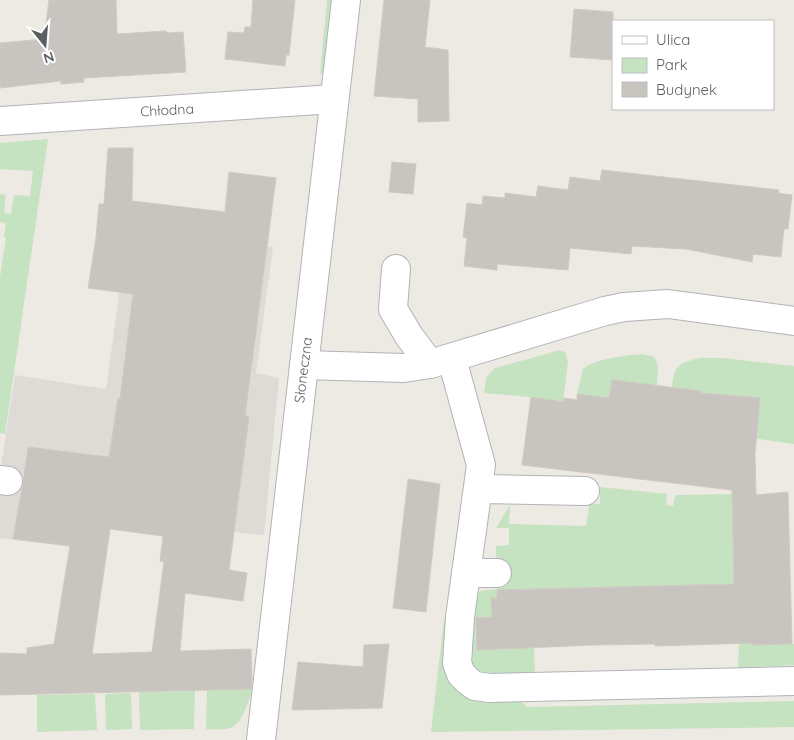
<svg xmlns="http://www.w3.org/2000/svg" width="794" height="740" font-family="Quicksand,sans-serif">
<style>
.industrial{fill:#dedbd7}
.green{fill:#c5e3c1}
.building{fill:#c8c4bf;stroke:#d1cac2;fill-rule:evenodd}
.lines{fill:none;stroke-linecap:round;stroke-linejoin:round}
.minor-casing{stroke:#b0b4b7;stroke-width:30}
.minor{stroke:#fff;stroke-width:28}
.labels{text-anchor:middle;stroke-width:4;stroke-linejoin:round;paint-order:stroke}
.street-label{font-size:14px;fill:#5b5f62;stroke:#fff}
</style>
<rect width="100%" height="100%" fill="#ede9e3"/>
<!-- industrial -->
<path class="industrial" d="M 128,231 L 273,247 L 256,373 L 279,378 L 264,535 L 233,532 L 89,511 L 84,548 L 0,538 L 0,473 L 15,375 L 106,389 Z"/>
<!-- green -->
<g class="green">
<path d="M 327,0 L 334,0 L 325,69 L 320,75 Z"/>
<path d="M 48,139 L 5,434 L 0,433 L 0,277 L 6,238 L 4,237 L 6,223 L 0,222 L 0,194 L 6,195 L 4,213 L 11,214 L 14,195 L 30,196 L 33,171 L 0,169 L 0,143 Z"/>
<path d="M 560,350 L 565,352 L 568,361 L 563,402 L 530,397 L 484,393 L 486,378 L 495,368 Z"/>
<path d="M 640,354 L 653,356 C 661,365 657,375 657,386 L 612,380 L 609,398 L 577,394 L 583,369 C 597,358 622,356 640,354 Z"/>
<path d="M 700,358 L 721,358 L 794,366 L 794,444 L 752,438 L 760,398 L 726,395 L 700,397 L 701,391 L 672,387 C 675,365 678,363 700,358 Z"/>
<path d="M 600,487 L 667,494 L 666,505 L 673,506 L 675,496 L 678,495 L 732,494 L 734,584 L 497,590 L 497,598 L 491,598 L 492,617 L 476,618 L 477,650 L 500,650 L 500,647 L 534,648 L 535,674 L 485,675 L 473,669 L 468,657 L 475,596 L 481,591 L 497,589 L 496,546 L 509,545 L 509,528 L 496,528 L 510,505 L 509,524 L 586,526 L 589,506 L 593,504 L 600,504 Z"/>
<path d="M 444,620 L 451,621 L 448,659 L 514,695 L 527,707 L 794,701 L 794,727 L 431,732 Z"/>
<path d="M 739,643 L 751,643 L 752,645 L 794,644 L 794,665 L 738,668 Z"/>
<path d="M 253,689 C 248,702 242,727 227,729 C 220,730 213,729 206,729 L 207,690 Z"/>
<path d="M 195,691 L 194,729 L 140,730 L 139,692 Z"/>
<path d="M 131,693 L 132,729 L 106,730 L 105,694 Z"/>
<path d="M 95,694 L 97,730 L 37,732 L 37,695 Z"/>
</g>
<!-- building -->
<g class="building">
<path d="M 49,0 L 116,0 L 117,34 L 166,31 L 167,33 L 183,32 L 186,72 L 84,78 L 84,82 L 61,84 L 61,81 L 0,88 L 0,43 L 44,39 Z"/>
<path d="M 253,0 L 295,0 L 289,55 L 286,55 L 285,66 L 225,59 L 228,32 L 244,33 L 245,27 L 251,27 Z"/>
<path d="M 384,0 L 430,0 L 425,47 L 448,50 L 449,121 L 418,122 L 418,99 L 374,96 Z"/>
<path d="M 574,9 L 613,12 L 613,60 L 570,57 Z"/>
<path d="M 108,148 L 133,148 L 132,201 L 225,212 L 229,172 L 276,178 L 245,416 L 249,417 L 229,570 L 247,573 L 243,601 L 185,593 L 180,651 L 251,649 L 252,678 L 251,689 L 0,695 L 0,653 L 27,654 L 27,648 L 54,644 L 70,546 L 13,539 L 23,483 L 28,447 L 109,457 L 118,398 L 120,399 L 133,294 L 88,288 L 96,238 L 99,204 L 104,204 ZM 110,529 L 163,536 L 160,561 L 164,562 L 152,652 L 92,654 Z"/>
<path d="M 392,162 L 416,164 L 413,194 L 389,192 Z"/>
<path d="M 602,170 L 779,190 L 778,193 L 792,195 L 788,229 L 784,229 L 781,257 L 753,254 L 752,262 L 686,249 L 632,246 L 631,254 L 570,248 L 568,270 L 497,264 L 497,270 L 464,266 L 467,238 L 463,237 L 467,203 L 482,205 L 483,196 L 505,198 L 505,193 L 536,197 L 538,186 L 568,190 L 570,177 L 600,181 Z"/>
<path d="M 612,380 L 701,391 L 701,393 L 760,398 L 755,454 L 756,495 L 788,492 L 792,644 L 752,645 L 751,643 L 655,646 L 655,644 L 594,645 L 477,650 L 476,618 L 492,617 L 491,598 L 497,598 L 497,590 L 734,584 L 732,490 L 522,465 L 531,397 L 563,402 L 564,398 L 577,400 L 577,394 L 609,398 Z"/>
<path d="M 408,479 L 440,484 L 426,612 L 393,608 Z"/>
<path d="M 389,644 L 382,708 L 292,710 L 298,662 L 363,667 L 364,645 Z"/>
</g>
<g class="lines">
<!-- minor casing -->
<g class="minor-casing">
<g id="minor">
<path d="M 0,121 L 334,99"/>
<path d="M 396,269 L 393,309 L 409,336 L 430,364"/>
<path d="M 452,359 L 481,465 L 460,617 L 457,663 L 461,674 L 467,680 L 475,686 L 490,688 L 794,681"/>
<path d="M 304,365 L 404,368 L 430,364 L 605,311 L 624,307 L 668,304 L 794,321"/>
<path d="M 0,480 L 8,481"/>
<path d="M 478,489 L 585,491"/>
<path d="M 466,573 L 497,573"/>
<path d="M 261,740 L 346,0"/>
</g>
</g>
<!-- minor -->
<use href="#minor" class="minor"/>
</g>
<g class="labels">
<!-- street labels -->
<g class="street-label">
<text transform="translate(167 110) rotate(-3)" y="5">Chłodna</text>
<text transform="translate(303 370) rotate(-83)" y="5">Słoneczna</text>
</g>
</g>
<!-- legend -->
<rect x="612" y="20" width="162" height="90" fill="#ffffff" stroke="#bdbfc0"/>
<rect x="622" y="36" width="25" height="8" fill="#ffffff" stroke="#bdbfc0"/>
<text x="656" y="45" font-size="15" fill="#5b5f62">Ulica</text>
<rect x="622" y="58" width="25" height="15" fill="#c5e3c1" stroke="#bdbfc0"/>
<text x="656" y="70" font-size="15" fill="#5b5f62">Park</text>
<rect x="622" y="82" width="25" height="15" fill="#c8c4bf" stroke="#bdbfc0"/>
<text x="656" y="95" font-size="15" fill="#5b5f62">Budynek</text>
<!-- north arrow -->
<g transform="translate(45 45) rotate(163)" stroke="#ffffff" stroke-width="4" paint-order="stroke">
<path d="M0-4L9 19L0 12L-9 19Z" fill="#5b5f62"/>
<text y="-8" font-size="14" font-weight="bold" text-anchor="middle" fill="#5b5f62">N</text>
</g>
</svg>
